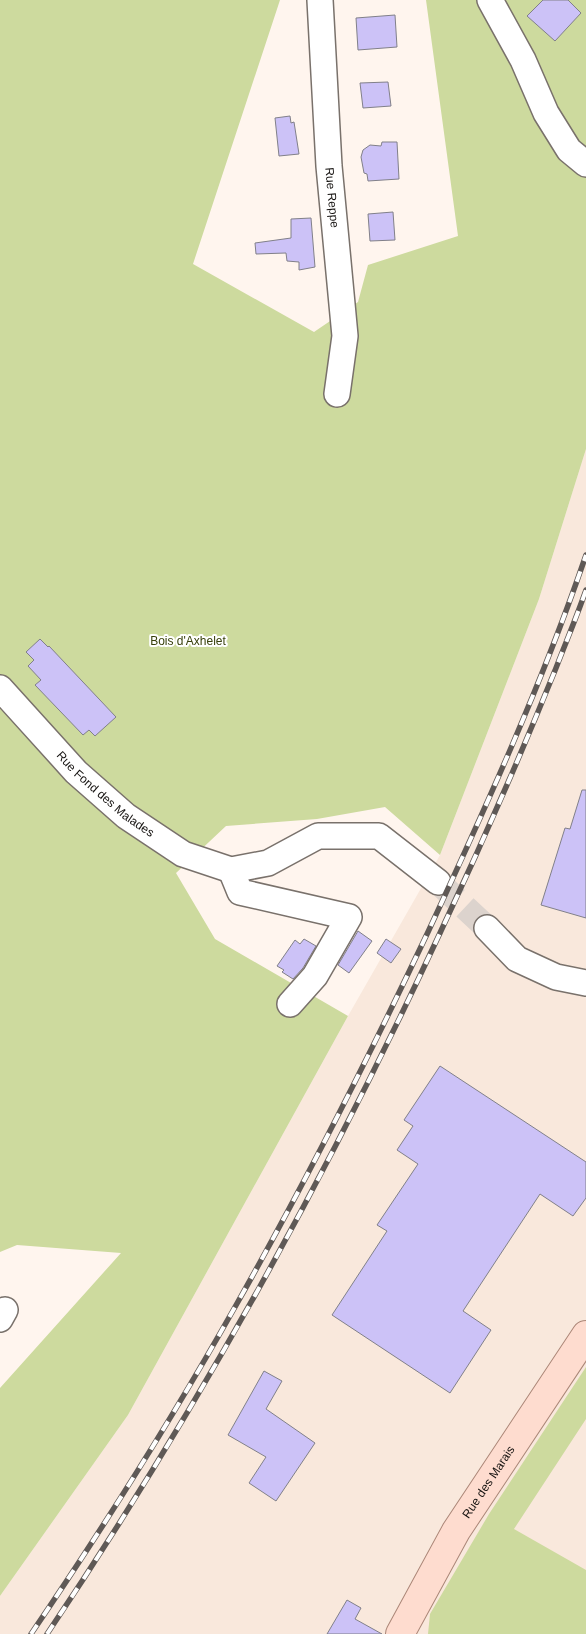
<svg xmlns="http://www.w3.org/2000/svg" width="586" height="1634" font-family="Arial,sans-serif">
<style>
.built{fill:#f9e8dc}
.green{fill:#cdda9e}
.building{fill:#ccc2f7;stroke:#818089}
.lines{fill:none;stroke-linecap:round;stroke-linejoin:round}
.minor-tunnel{stroke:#dcd3cd;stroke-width:25;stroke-dasharray:25 12;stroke-linecap:butt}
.minor-casing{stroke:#79716b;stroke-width:28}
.major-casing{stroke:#ab8677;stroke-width:30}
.minor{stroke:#fff;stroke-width:25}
.major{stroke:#fedccf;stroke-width:28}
.rail-casing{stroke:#5f5956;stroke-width:5.5}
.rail{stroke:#fff;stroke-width:4;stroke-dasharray:11;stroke-linecap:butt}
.labels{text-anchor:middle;stroke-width:4;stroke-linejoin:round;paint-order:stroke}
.street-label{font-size:12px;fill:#14110f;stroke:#fff}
.park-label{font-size:12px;fill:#38400b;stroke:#fff}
</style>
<rect width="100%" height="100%" fill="#fff5ee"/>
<!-- built -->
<path class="built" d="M 586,449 L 586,1634 L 0,1634 L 0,1596 L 128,1415 L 348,1016 L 440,855 L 539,599 Z"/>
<!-- green -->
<g class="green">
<path d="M 0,0 L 280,0 L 193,264 L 314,332 L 358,302 L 368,265 L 458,236 L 426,0 L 586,0 L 586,449 L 539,599 L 440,855 L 385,807 L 317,819 L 226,826 L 176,873 L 215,939 L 348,1016 L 128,1415 L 0,1596 L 0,1388 L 121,1253 L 17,1245 L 0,1252 Z"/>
<path d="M 586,1367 L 586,1419 L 514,1529 L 586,1570 L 586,1634 L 428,1634 L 430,1614 L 489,1514 Z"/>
</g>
<!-- building -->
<g class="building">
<path d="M 543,0 L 568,0 L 581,13 L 555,41 L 527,16 Z"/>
<path d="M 395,15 L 397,47 L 358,50 L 356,18 Z"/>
<path d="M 388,82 L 391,106 L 363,108 L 360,83 Z"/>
<path d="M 290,116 L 291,123 L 294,122 L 299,154 L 279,156 L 275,118 Z"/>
<path d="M 382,142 L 397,142 L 399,179 L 368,181 L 367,174 L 364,173 L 361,157 L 363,150 L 370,145 L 381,146 Z"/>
<path d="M 393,212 L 395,240 L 370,241 L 368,214 Z"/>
<path d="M 311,218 L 315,267 L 299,270 L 299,262 L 287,261 L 286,253 L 256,254 L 255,243 L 291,238 L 291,219 Z"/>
<path d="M 40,639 L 48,647 L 49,646 L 116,717 L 95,736 L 89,730 L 83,735 L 35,685 L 41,680 L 28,666 L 34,660 L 26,652 Z"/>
<path d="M 582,790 L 586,790 L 586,918 L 541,905 L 565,828 L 570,829 Z"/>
<path d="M 358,931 L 372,941 L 349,973 L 338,965 Z"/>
<path d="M 304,939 L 316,946 L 303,968 L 293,979 L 282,972 L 284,970 L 277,966 L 295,940 L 300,944 Z"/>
<path d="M 386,939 L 401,949 L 391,963 L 377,953 Z"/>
<path d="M 440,1066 L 586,1162 L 586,1198 L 573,1216 L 540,1194 L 463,1311 L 491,1330 L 450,1393 L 332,1315 L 387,1231 L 377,1225 L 418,1164 L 397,1150 L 413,1126 L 404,1120 Z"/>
<path d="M 264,1371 L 282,1381 L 266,1409 L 315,1443 L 276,1501 L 249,1483 L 266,1457 L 228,1435 Z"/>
<path d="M 347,1600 L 361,1608 L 355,1619 L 382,1634 L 327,1634 Z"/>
</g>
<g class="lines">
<!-- minor-tunnel -->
<path class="minor-tunnel" d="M 438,882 L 487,928"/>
<!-- minor casing -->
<g class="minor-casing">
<g id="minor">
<path id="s1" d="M 320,0 L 329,166 L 345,336 L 337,394"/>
<path d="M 490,0 L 523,60 L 546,113 L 569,150 L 586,164"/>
<path id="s2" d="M 0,688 L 76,772 L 126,816 L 183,854 L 231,870 L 268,863 L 318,836 L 379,836 L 438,882"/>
<path d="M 231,870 L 240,892 L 349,917 L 315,976 L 290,1004"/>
<path d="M 487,928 L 517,959 L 556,977 L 586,983"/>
<path d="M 0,1319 L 5,1310"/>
</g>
</g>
<!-- major casing -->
<g class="major-casing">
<g id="major">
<path id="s3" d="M 400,1634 L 456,1531 L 586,1335"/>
</g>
</g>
<!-- minor -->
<use href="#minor" class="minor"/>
<!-- major -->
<use href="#major" class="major"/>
<!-- rail casing -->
<g class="rail-casing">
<g id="rail">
<path d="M 31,1634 C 103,1528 172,1419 235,1307 C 304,1185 368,1059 428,932 C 485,809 542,684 586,555"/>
<path d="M 47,1634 C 197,1411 327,1176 440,933 C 481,846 520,757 556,668 C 566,642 577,616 586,590"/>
</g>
</g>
<!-- rail -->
<use href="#rail" class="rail"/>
</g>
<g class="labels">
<!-- street labels -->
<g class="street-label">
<text dy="4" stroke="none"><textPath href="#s1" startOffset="198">Rue Reppe</textPath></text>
<text dy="4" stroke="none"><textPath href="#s2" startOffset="150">Rue Fond des Malades</textPath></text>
<text dy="4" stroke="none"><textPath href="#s3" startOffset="176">Rue des Marais</textPath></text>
</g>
<!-- park labels -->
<g class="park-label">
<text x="188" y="645">Bois d'Axhelet</text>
</g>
</g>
</svg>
